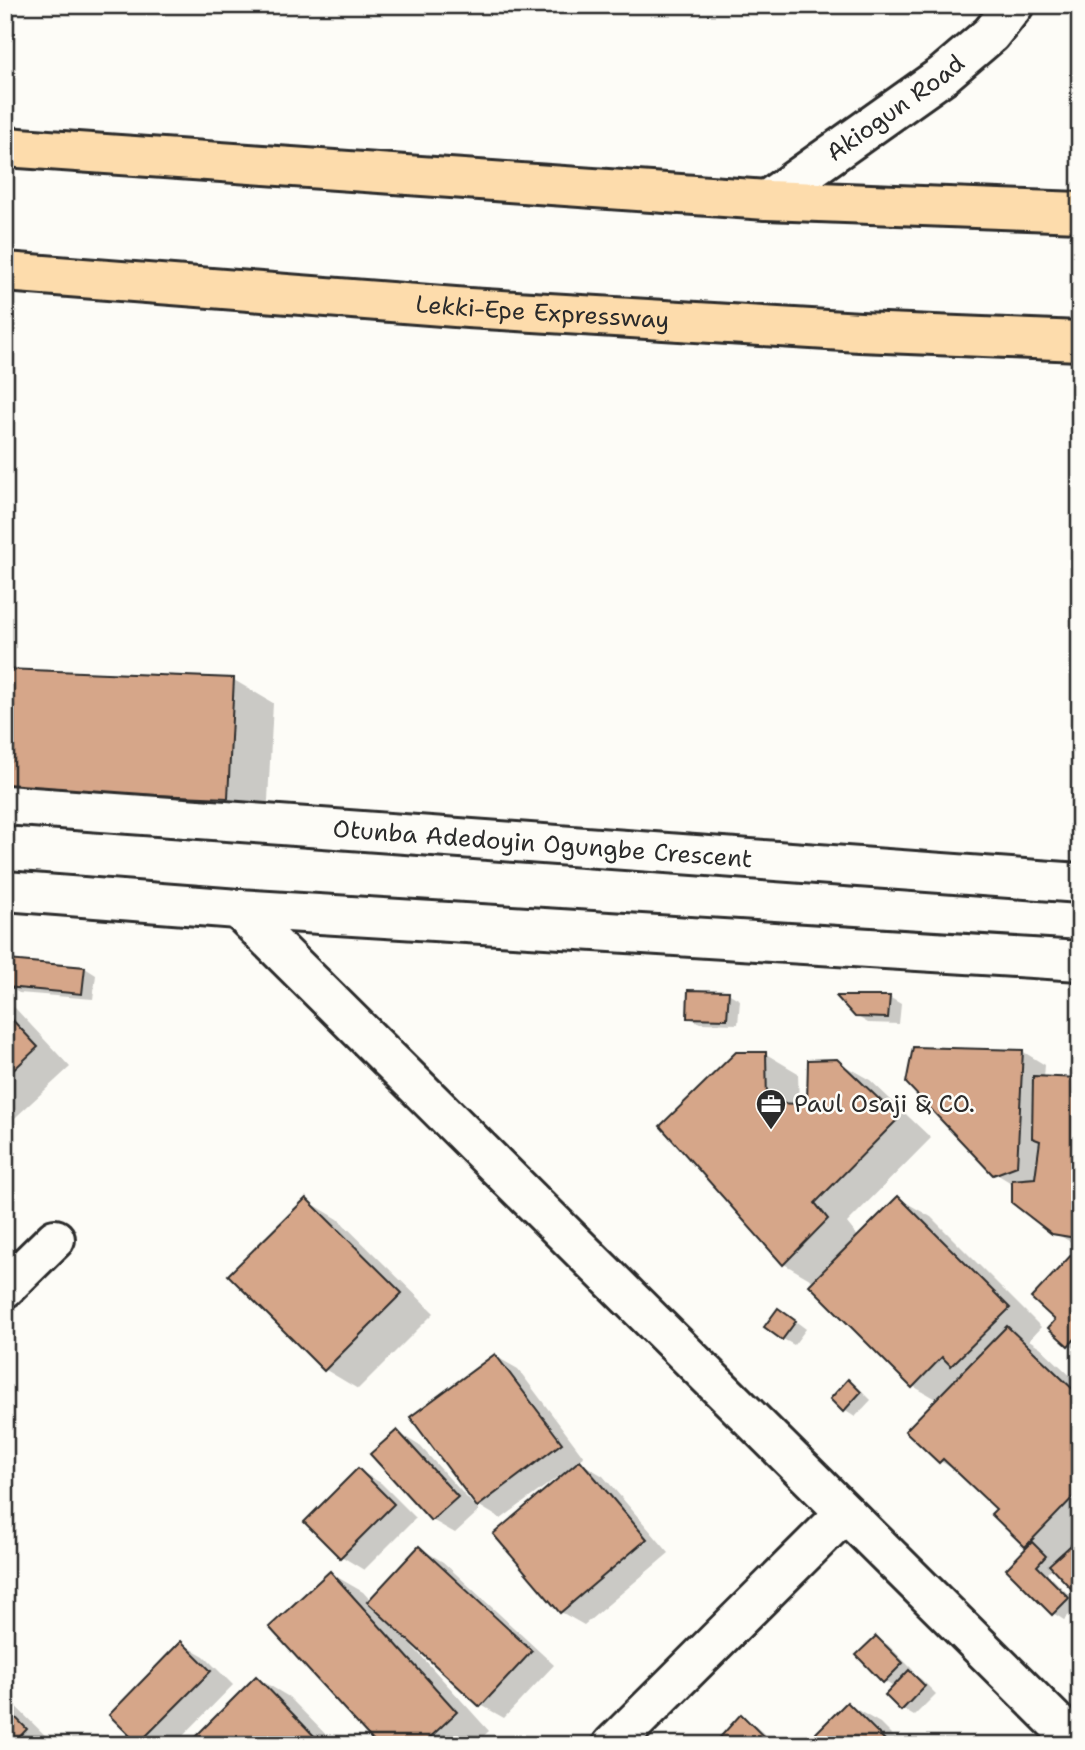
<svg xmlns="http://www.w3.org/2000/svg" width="1085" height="1750" font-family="'Shantell Sans',sans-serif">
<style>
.shadow{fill:#0003}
.building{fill:#d6a689;stroke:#2b2b2b;stroke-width:2}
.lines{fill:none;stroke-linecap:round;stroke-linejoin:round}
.minor-casing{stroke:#2b2b2b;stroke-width:44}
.highway-casing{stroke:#2b2b2b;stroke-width:44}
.minor{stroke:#fdfcf7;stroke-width:38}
.highway{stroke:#fddcac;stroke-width:38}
.labels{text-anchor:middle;stroke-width:5;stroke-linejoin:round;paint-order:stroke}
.street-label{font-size:24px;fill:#2b2b2b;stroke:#fdfcf7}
.poi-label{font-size:24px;fill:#2b2b2b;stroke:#fdfcf7;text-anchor:start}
</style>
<rect width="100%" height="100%" fill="#fdfcf7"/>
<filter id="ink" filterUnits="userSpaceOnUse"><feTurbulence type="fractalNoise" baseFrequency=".0143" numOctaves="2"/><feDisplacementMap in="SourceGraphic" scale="14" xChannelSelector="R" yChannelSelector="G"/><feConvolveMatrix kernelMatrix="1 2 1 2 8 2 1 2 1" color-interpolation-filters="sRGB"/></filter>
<g filter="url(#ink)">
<!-- shadow -->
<g class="shadow">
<path d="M 234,680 L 273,703 L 267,820 L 5,809 Z"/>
<path d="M 85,968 L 96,975 L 93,999 L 19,993 L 8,986 Z"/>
<path d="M 728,993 L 740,1000 L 738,1024 L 700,1023 L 688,1017 Z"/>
<path d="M 889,997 L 901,1004 L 899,1024 L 868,1023 L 856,1016 Z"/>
<path d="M 5,1003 L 15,1008 L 70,1067 L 5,1127 Z"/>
<path d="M 1022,1051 L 1045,1065 L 1044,1078 L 1080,1080 L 1080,1247 L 1053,1232 L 1013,1184 L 995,1173 Z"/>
<path d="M 766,1054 L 798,1073 L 799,1105 L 809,1106 L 836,1061 L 870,1080 L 931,1138 L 847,1223 L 859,1238 L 898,1198 L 931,1217 L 1041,1327 L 1029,1340 L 1040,1347 L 1080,1385 L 1080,1596 L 1053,1567 L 1047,1573 L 1079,1605 L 1064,1620 L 1053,1613 L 1029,1547 L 998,1509 L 962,1474 L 940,1461 L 937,1400 L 913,1386 L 815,1282 L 784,1264 L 663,1126 Z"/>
<path d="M 306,1200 L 338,1219 L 434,1313 L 358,1389 L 326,1370 L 231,1275 Z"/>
<path d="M 1080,1256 L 1080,1351 L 1069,1345 Z"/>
<path d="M 790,1317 L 806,1329 L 794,1345 L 783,1339 Z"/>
<path d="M 495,1356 L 518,1369 L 584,1457 L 578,1461 L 603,1476 L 669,1553 L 584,1625 L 561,1612 L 573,1469 L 571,1467 L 501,1519 L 478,1505 Z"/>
<path d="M 848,1381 L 859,1388 L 871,1400 L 855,1417 L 844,1410 Z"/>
<path d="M 397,1432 L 420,1446 L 479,1511 L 455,1533 L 432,1520 Z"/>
<path d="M 358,1470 L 381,1483 L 416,1518 L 364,1570 L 341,1556 Z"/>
<path d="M 420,1548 L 443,1562 L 554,1665 L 504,1718 L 481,1705 L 406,1636 L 404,1637 L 489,1731 L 474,1745 L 379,1745 L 330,1573 L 363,1592 L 371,1601 Z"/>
<path d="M 876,1638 L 888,1645 L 914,1671 L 911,1673 L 921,1679 L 936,1694 L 914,1716 L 902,1709 L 895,1688 L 884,1681 Z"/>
<path d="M 181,1643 L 204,1656 L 233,1685 L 174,1745 L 143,1745 L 111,1715 Z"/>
<path d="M 257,1678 L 289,1697 L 336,1745 L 190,1745 Z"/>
<path d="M 5,1696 L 55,1745 L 5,1745 Z"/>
<path d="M 847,1704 L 880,1723 L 902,1745 L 807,1745 Z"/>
<path d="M 741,1717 L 752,1723 L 775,1744 L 715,1745 Z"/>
</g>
<!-- building -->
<g class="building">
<path d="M 5,669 L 234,678 L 228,798 L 5,789 Z"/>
<path d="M 8,960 L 85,967 L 82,994 L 6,987 Z"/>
<path d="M 688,990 L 729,991 L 727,1019 L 687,1018 Z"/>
<path d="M 836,996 L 890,996 L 888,1018 L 855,1017 Z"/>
<path d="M 5,1012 L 38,1047 L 5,1078 Z"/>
<path d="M 913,1047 L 1023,1050 L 1017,1166 L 993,1175 L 906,1083 Z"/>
<path d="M 736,1052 L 766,1052 L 767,1103 L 807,1104 L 808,1060 L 837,1059 L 899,1118 L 815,1203 L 828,1219 L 783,1265 L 660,1126 Z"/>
<path d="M 1033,1076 L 1080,1078 L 1080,1164 L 1076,1238 L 1052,1234 L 1012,1203 L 1012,1180 L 1035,1178 L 1040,1141 L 1032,1138 Z"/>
<path d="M 898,1196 L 1010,1308 L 951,1366 L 942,1357 L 912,1388 L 809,1285 Z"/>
<path d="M 306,1198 L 402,1293 L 324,1371 L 228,1275 Z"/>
<path d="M 1075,1251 L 1080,1256 L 1080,1344 L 1075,1339 L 1068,1346 L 1048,1328 L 1055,1320 L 1031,1298 Z"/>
<path d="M 778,1308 L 796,1321 L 782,1340 L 764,1327 Z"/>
<path d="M 1007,1326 L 1080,1396 L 1080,1490 L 1025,1547 L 991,1514 L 996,1509 L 943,1459 L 939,1463 L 905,1431 Z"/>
<path d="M 495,1354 L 562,1443 L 477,1507 L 410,1417 Z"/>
<path d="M 848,1379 L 861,1392 L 843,1412 L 830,1399 Z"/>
<path d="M 397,1430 L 458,1497 L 431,1521 L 370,1454 Z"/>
<path d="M 580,1460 L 647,1539 L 560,1613 L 493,1534 Z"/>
<path d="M 358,1468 L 394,1504 L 340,1558 L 304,1522 Z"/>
<path d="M 1080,1537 L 1080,1598 L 1049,1565 Z"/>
<path d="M 1032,1542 L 1046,1556 L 1037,1566 L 1069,1598 L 1052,1615 L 1006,1569 Z"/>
<path d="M 419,1546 L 532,1651 L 480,1707 L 367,1602 Z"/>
<path d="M 330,1571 L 457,1712 L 422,1745 L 377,1745 L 269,1627 Z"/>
<path d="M 876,1636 L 903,1663 L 883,1683 L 856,1655 Z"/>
<path d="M 181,1641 L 211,1671 L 138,1744 L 109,1715 Z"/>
<path d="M 909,1670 L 925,1686 L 901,1711 L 885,1695 Z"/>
<path d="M 256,1676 L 323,1745 L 187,1745 Z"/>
<path d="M 847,1702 L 886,1741 L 883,1745 L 804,1745 Z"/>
<path d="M 5,1707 L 27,1729 L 12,1745 L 5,1745 Z"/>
<path d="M 741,1714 L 764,1737 L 757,1745 L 713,1745 Z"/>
</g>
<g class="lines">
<!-- minor casing -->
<g class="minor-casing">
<g id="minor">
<path id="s1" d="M 767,200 L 943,75 L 991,34 L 1014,5"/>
<path id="s2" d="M 5,805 L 1080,883"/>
<path d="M 5,891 L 238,909 L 1080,961"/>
<path d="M 238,909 L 1079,1745"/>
<path d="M 5,1288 L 55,1239"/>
<path d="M 612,1745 L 845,1513"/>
</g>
</g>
<!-- highway casing -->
<g class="highway-casing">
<g id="highway">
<path d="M 5,147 L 767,200 L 1080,212"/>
<path id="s3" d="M 5,272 L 468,308 L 860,332 L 1080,341"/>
</g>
</g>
<!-- minor -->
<use href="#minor" class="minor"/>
<!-- highway -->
<use href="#highway" class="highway"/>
</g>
</g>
<!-- icons -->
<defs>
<g id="office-pin" transform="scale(1.575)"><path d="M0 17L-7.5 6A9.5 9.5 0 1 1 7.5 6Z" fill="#2b2b2b" stroke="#fdfcf7"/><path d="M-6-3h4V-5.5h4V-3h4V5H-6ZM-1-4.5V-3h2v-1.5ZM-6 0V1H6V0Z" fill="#fff"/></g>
</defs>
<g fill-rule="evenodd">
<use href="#office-pin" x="771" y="1104"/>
</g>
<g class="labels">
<!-- street labels -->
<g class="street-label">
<text dy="8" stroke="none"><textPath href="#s1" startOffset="158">Akiogun Road</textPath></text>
<text dy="8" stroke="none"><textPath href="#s3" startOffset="539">Lekki-Epe Expressway</textPath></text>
<text dy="8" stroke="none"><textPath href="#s2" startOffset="539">Otunba Adedoyin Ogungbe Crescent</textPath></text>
</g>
<!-- poi labels -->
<g class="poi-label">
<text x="794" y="1112">Paul Osaji &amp; CO.</text>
</g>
</g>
<!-- margin -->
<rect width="1085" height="1750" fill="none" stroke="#fdfcf7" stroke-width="28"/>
<rect x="14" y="14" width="1057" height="1722" fill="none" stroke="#2b2b2b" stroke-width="2.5" filter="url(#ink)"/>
</svg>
